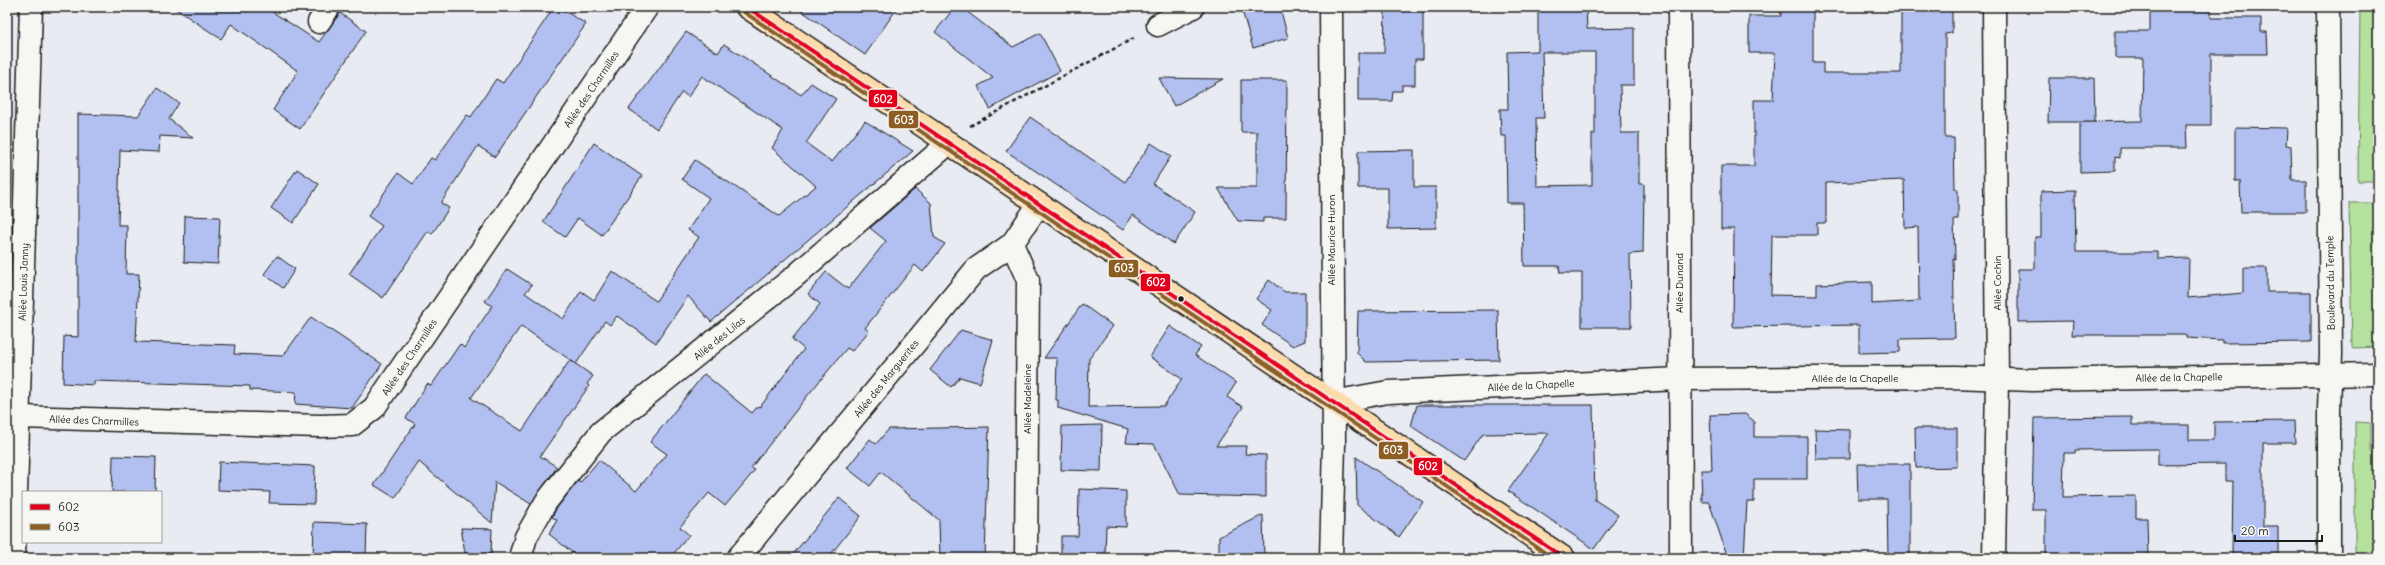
<svg xmlns="http://www.w3.org/2000/svg" width="2385" height="565" font-family="Delius,sans-serif">
<style>
.green{fill:#b5e19f;stroke:#687e5e}
.building{fill:#b1c0f0;stroke:#1c1c1c;fill-rule:evenodd}
.lines{fill:none;stroke-linecap:round;stroke-linejoin:round}
.minor-casing{stroke:#1c1c1c;stroke-width:25}
.major-casing{stroke:#1c1c1c;stroke-width:25}
.path{stroke:#1c1c1c;stroke-width:2.5;stroke-dasharray:4 3;stroke-linecap:butt}
.minor{stroke:#f6f6f2;stroke-width:22}
.major{stroke:#fddcac;stroke-width:22}
.bus-1-casing{stroke:#f6f6f2;stroke-width:7}
.bus-2-casing{stroke:#f6f6f2;stroke-width:7}
.bus-1{stroke:#e2001a;stroke-width:4}
.bus-2{stroke:#8d5e24;stroke-width:4}
.bus-dot{fill:#1c1c1c;stroke:#f6f6f2;stroke-width:1.5}
.labels{text-anchor:middle;stroke-width:4;stroke-linejoin:round;paint-order:stroke}
.street-label{font-size:10px;fill:#1c1c1c;stroke:#f6f6f2}
.line-badge{stroke:#f6f6f2;stroke-width:1.5}
.badge-label{font-size:11px;text-anchor:middle;font-weight:bold;fill:#fff}
</style>
<rect width="100%" height="100%" fill="#e8ebf2"/>
<filter id="ink" filterUnits="userSpaceOnUse"><feTurbulence type="fractalNoise" baseFrequency=".025" numOctaves="2"/><feDisplacementMap in="SourceGraphic" scale="8" xChannelSelector="R" yChannelSelector="G"/><feConvolveMatrix kernelMatrix="1 2 1 2 8 2 1 2 1" color-interpolation-filters="sRGB"/></filter>
<g filter="url(#ink)">
<!-- green -->
<g class="green">
<path d="M 2360,7 L 2378,7 L 2378,181 L 2358,181 Z"/>
<path d="M 2349,203 L 2378,203 L 2378,347 L 2352,348 Z"/>
<path d="M 2355,422 L 2371,423 L 2371,452 L 2376,456 L 2376,558 L 2355,558 Z"/>
</g>
<!-- building -->
<g class="building">
<path d="M 173,7 L 265,7 L 319,42 L 340,13 L 366,31 L 300,129 L 273,110 L 298,71 L 231,24 L 221,39 Z"/>
<path d="M 554,7 L 558,7 L 586,24 L 495,157 L 478,146 L 441,203 L 449,208 L 432,234 L 428,231 L 383,298 L 349,274 L 382,226 L 368,216 L 398,173 L 413,184 L 431,158 L 435,160 L 467,115 L 471,117 L 496,79 L 503,83 Z"/>
<path d="M 796,7 L 898,7 L 865,55 Z"/>
<path d="M 955,7 L 961,7 L 1013,47 L 1040,33 L 1060,71 L 990,109 L 978,86 L 993,78 L 935,32 Z"/>
<path d="M 1241,7 L 1280,7 L 1288,38 L 1253,48 Z"/>
<path d="M 1385,7 L 1423,7 L 1423,59 L 1415,59 L 1415,85 L 1402,85 L 1402,91 L 1393,91 L 1392,101 L 1358,101 L 1358,53 L 1384,53 Z"/>
<path d="M 1538,7 L 1586,7 L 1587,29 L 1634,28 L 1634,85 L 1620,85 L 1621,133 L 1639,133 L 1639,184 L 1644,184 L 1643,253 L 1630,254 L 1631,327 L 1582,327 L 1582,273 L 1560,273 L 1559,266 L 1524,266 L 1523,203 L 1507,203 L 1506,136 L 1501,136 L 1500,109 L 1508,109 L 1507,52 L 1538,51 ZM 1542,52 L 1595,52 L 1595,134 L 1592,134 L 1592,185 L 1537,186 L 1536,118 L 1544,118 Z"/>
<path d="M 1780,7 L 1813,7 L 1813,63 L 1823,63 L 1823,73 L 1901,73 L 1901,7 L 1952,7 L 1952,33 L 1945,34 L 1945,138 L 1954,138 L 1955,189 L 1958,189 L 1958,219 L 1954,219 L 1955,259 L 1953,259 L 1955,338 L 1900,339 L 1900,352 L 1859,353 L 1859,325 L 1733,327 L 1734,229 L 1721,229 L 1721,166 L 1754,166 L 1754,100 L 1773,100 L 1775,53 L 1749,53 L 1749,16 L 1781,16 ZM 1904,180 L 1905,228 L 1918,227 L 1919,301 L 1872,304 L 1872,282 L 1817,284 L 1817,296 L 1771,295 L 1772,235 L 1817,235 L 1817,223 L 1826,223 L 1826,183 Z"/>
<path d="M 2150,7 L 2211,7 L 2211,18 L 2261,18 L 2261,32 L 2267,32 L 2268,54 L 2211,54 L 2211,125 L 2186,125 L 2187,148 L 2120,148 L 2120,158 L 2115,157 L 2115,171 L 2080,172 L 2080,122 L 2142,121 L 2143,58 L 2115,58 L 2115,31 L 2150,31 Z"/>
<path d="M 686,32 L 718,53 L 724,44 L 801,95 L 811,83 L 836,99 L 806,143 L 832,162 L 865,121 L 913,151 L 711,322 L 688,296 L 656,343 L 617,316 L 610,325 L 605,321 L 576,364 L 521,326 L 471,398 L 522,431 L 570,360 L 593,376 L 587,384 L 589,386 L 540,456 L 557,467 L 531,504 L 495,482 L 492,523 L 419,462 L 395,498 L 374,485 L 415,424 L 406,418 L 427,384 L 431,386 L 460,344 L 464,348 L 492,306 L 485,301 L 507,269 L 532,285 L 525,293 L 563,319 L 581,291 L 594,300 L 612,271 L 656,301 L 699,237 L 688,230 L 709,198 L 682,179 L 695,160 L 779,216 L 816,186 L 772,148 L 783,130 L 702,76 L 688,97 L 682,92 L 657,129 L 629,109 Z"/>
<path d="M 1159,78 L 1223,79 L 1174,106 Z"/>
<path d="M 2049,78 L 2094,78 L 2095,122 L 2048,122 Z"/>
<path d="M 1241,80 L 1287,80 L 1286,218 L 1263,218 L 1263,222 L 1238,221 L 1218,188 L 1257,188 L 1257,132 L 1241,132 Z"/>
<path d="M 157,88 L 179,103 L 169,119 L 193,138 L 160,136 L 159,152 L 120,150 L 118,225 L 127,225 L 126,274 L 139,274 L 136,342 L 235,345 L 234,354 L 283,356 L 311,317 L 382,364 L 352,408 L 295,404 L 296,392 L 250,390 L 250,386 L 94,381 L 94,385 L 63,383 L 64,336 L 78,337 L 78,114 L 138,116 Z"/>
<path d="M 1030,117 L 1125,182 L 1151,143 L 1171,156 L 1153,184 L 1195,212 L 1174,244 L 1133,215 L 1123,230 L 1006,151 Z"/>
<path d="M 2235,127 L 2287,128 L 2286,145 L 2291,146 L 2292,180 L 2306,180 L 2306,212 L 2241,212 L 2240,181 L 2235,181 Z"/>
<path d="M 594,143 L 642,176 L 602,235 L 578,218 L 565,237 L 543,222 Z"/>
<path d="M 1414,150 L 1414,187 L 1436,187 L 1436,228 L 1388,229 L 1388,188 L 1358,188 L 1358,151 Z"/>
<path d="M 297,169 L 319,184 L 293,223 L 271,208 Z"/>
<path d="M 915,189 L 931,203 L 934,237 L 945,244 L 923,272 L 915,265 L 865,328 L 869,331 L 852,351 L 847,348 L 808,395 L 751,468 L 755,470 L 725,506 L 709,493 L 680,527 L 689,535 L 670,558 L 579,558 L 549,534 L 557,520 L 552,517 L 556,509 L 578,481 L 580,483 L 599,460 L 636,491 L 667,454 L 650,442 L 704,374 L 752,413 L 758,406 L 760,407 L 804,349 L 792,339 L 820,304 L 808,294 L 826,272 L 848,289 L 886,241 L 870,228 Z"/>
<path d="M 2075,190 L 2076,252 L 2158,252 L 2158,259 L 2189,258 L 2188,298 L 2243,293 L 2243,268 L 2267,268 L 2267,292 L 2311,292 L 2311,342 L 2222,343 L 2222,340 L 2186,338 L 2186,335 L 2072,335 L 2073,321 L 2018,322 L 2018,269 L 2035,269 L 2035,237 L 2041,237 L 2041,191 Z"/>
<path d="M 185,216 L 220,217 L 218,264 L 184,262 Z"/>
<path d="M 277,256 L 295,269 L 283,288 L 264,274 Z"/>
<path d="M 1269,280 L 1285,292 L 1305,292 L 1305,341 L 1293,346 L 1262,325 L 1272,310 L 1256,299 Z"/>
<path d="M 1082,304 L 1113,326 L 1089,359 L 1088,407 L 1164,406 L 1182,379 L 1150,357 L 1170,326 L 1201,347 L 1195,355 L 1236,383 L 1227,397 L 1243,407 L 1216,446 L 1246,446 L 1245,454 L 1266,455 L 1266,497 L 1180,495 L 1154,444 L 1126,443 L 1128,429 L 1058,408 L 1058,400 L 1056,400 L 1057,358 L 1044,358 Z"/>
<path d="M 1498,310 L 1499,360 L 1366,362 L 1357,353 L 1358,311 Z"/>
<path d="M 961,330 L 993,340 L 980,383 L 960,377 L 951,387 L 930,370 Z"/>
<path d="M 1417,405 L 1593,405 L 1595,500 L 1618,515 L 1594,549 L 1508,491 L 1549,433 L 1483,434 L 1464,461 L 1411,426 Z"/>
<path d="M 1745,414 L 1754,421 L 1754,437 L 1807,437 L 1807,479 L 1754,479 L 1754,502 L 1747,502 L 1744,558 L 1728,558 L 1709,502 L 1702,502 L 1701,470 L 1712,470 L 1710,415 Z"/>
<path d="M 2132,417 L 2132,425 L 2189,425 L 2189,440 L 2214,440 L 2214,422 L 2294,421 L 2295,443 L 2263,443 L 2263,526 L 2278,526 L 2278,555 L 2232,555 L 2233,481 L 2225,481 L 2225,464 L 2158,465 L 2158,449 L 2075,450 L 2075,453 L 2064,453 L 2063,497 L 2136,496 L 2136,518 L 2147,518 L 2148,558 L 2046,556 L 2046,510 L 2032,510 L 2034,418 Z"/>
<path d="M 1102,425 L 1101,471 L 1061,470 L 1062,426 Z"/>
<path d="M 989,427 L 985,558 L 940,558 L 939,520 L 881,472 L 870,486 L 847,468 L 870,439 L 876,444 L 889,429 Z"/>
<path d="M 1915,428 L 1957,428 L 1957,467 L 1916,468 Z"/>
<path d="M 1815,429 L 1850,430 L 1850,459 L 1816,459 Z"/>
<path d="M 113,456 L 156,457 L 155,492 L 112,492 Z"/>
<path d="M 1356,457 L 1423,502 L 1399,537 L 1357,505 Z"/>
<path d="M 219,462 L 315,466 L 314,504 L 269,503 L 270,492 L 218,490 Z"/>
<path d="M 1857,464 L 1910,464 L 1910,558 L 1888,558 L 1887,499 L 1858,499 Z"/>
<path d="M 1079,489 L 1126,491 L 1126,527 L 1106,526 L 1105,556 L 1061,558 L 1061,536 L 1078,536 Z"/>
<path d="M 839,498 L 861,516 L 828,558 L 790,558 Z"/>
<path d="M 1263,515 L 1264,558 L 1219,558 L 1219,537 Z"/>
<path d="M 314,522 L 367,524 L 366,558 L 313,558 Z"/>
<path d="M 461,528 L 492,529 L 491,554 L 465,553 Z"/>
</g>
<g class="lines">
<!-- minor casing -->
<g class="minor-casing">
<g id="minor">
<path d="M 1331,7 L 1334,444 L 1331,558"/>
<path d="M 1679,7 L 1681,558"/>
<path d="M 2328,7 L 2331,354 L 2329,409 L 2329,558"/>
<path d="M 319,22 L 329,7"/>
<path d="M 1158,25 L 1193,7"/>
<path d="M 1012,244 L 1028,280 L 1026,558"/>
<path d="M 1333,402 L 1388,392 L 1680,379 L 1955,377 L 2032,380 L 2378,374"/>
<path d="M 19,417 L 320,426 L 352,425 L 374,408 L 647,7"/>
<path d="M 14,558 L 31,7"/>
<path d="M 520,558 L 526,537 L 546,502 L 601,432 L 794,277 L 949,143"/>
<path d="M 738,558 L 976,269 L 1012,244 L 1039,204"/>
<path d="M 1994,558 L 1997,379 L 1994,7"/>
</g>
</g>
<!-- major casing -->
<g class="major-casing">
<path id="major" d="M 747,7 L 1564,558"/>
</g>
<!-- path -->
<path class="path" d="M 970,126 L 1136,37"/>
<!-- minor -->
<use href="#minor" class="minor"/>
<!-- major -->
<use href="#major" class="major"/>
<!-- bus-1 casing -->
<g class="bus-1-casing">
<path id="bus-1" d="M 747,7 L 1564,558"/>
</g>
<!-- bus-2 casing -->
<g class="bus-2-casing">
<path id="bus-2" d="M 744,12 L 1553,558"/>
</g>
<!-- bus-1 -->
<use href="#bus-1" class="bus-1"/>
<!-- bus-2 -->
<use href="#bus-2" class="bus-2"/>
</g>
</g>
<!-- markers -->
<circle class="bus-dot" cx="1181" cy="299" r="3.5"/>
<g class="labels">
<!-- street labels -->
<g class="street-label">
<text transform="translate(591 89) rotate(-56)" y="4">Allée des Charmilles</text>
<text transform="translate(1331 240) rotate(-90)" y="4">Allée Maurice Huron</text>
<text transform="translate(23 282) rotate(-88)" y="4">Allée Louis Janny</text>
<text transform="translate(1679 283) rotate(-90)" y="4">Allée Dunand</text>
<text transform="translate(1997 283) rotate(-90)" y="4">Allée Cochin</text>
<text transform="translate(2330 283) rotate(-91)" y="4">Boulevard du Temple</text>
<text transform="translate(719 338) rotate(-39)" y="4">Allée des Lilas</text>
<text transform="translate(409 357) rotate(-56)" y="4">Allée des Charmilles</text>
<text transform="translate(2179 377) rotate(-1)" y="4">Allée de la Chapelle</text>
<text transform="translate(886 378) rotate(-51)" y="4">Allée des Marguerites</text>
<text x="1855" y="382">Allée de la Chapelle</text>
<text transform="translate(1531 385) rotate(-3)" y="4">Allée de la Chapelle</text>
<text transform="translate(1027 399) rotate(-90)" y="4">Allée Madeleine</text>
<text transform="translate(94 420) rotate(2)" y="4">Allée des Charmilles</text>
</g>
</g>
<g class="line-badge">
<rect x="868" y="89" width="30" height="19" rx="4" fill="#e2001a"/>
<rect x="888" y="110" width="31" height="19" rx="4" fill="#8d5e24"/>
<rect x="1108" y="259" width="31" height="19" rx="4" fill="#8d5e24"/>
<rect x="1140" y="273" width="31" height="19" rx="4" fill="#e2001a"/>
<rect x="1378" y="441" width="31" height="19" rx="4" fill="#8d5e24"/>
<rect x="1413" y="457" width="30" height="19" rx="4" fill="#e2001a"/>
</g>
<g class="badge-label">
<text x="883" y="103">602</text>
<text x="904" y="124">603</text>
<text x="1124" y="272">603</text>
<text x="1156" y="286">602</text>
<text x="1393" y="454">603</text>
<text x="1428" y="470">602</text>
</g>
<!-- margin -->
<rect width="2385" height="565" fill="none" stroke="#f6f6f2" stroke-width="24"/>
<rect x="12" y="12" width="2361" height="541" fill="none" stroke="#1c1c1c" stroke-width="1.5" filter="url(#ink)"/>
<!-- legend -->
<rect x="22" y="491" width="140" height="52" fill="#f6f6f2" stroke="#9f9f9c"/>
<rect x="30" y="504" width="20" height="6" fill="#e2001a" stroke="#9f9f9c"/>
<text x="58" y="511" font-size="12" fill="#1c1c1c">602</text>
<rect x="30" y="524" width="20" height="6" fill="#8d5e24" stroke="#9f9f9c"/>
<text x="58" y="531" font-size="12" fill="#1c1c1c">603</text>
<!-- scale -->
<path d="M2235 535v6h87v-6" fill="none" stroke="#1c1c1c" stroke-width="2"/>
<text x="2241" y="535" font-size="12" fill="#1c1c1c" stroke="#f6f6f2" stroke-width="3" paint-order="stroke">20 m</text>
</svg>
